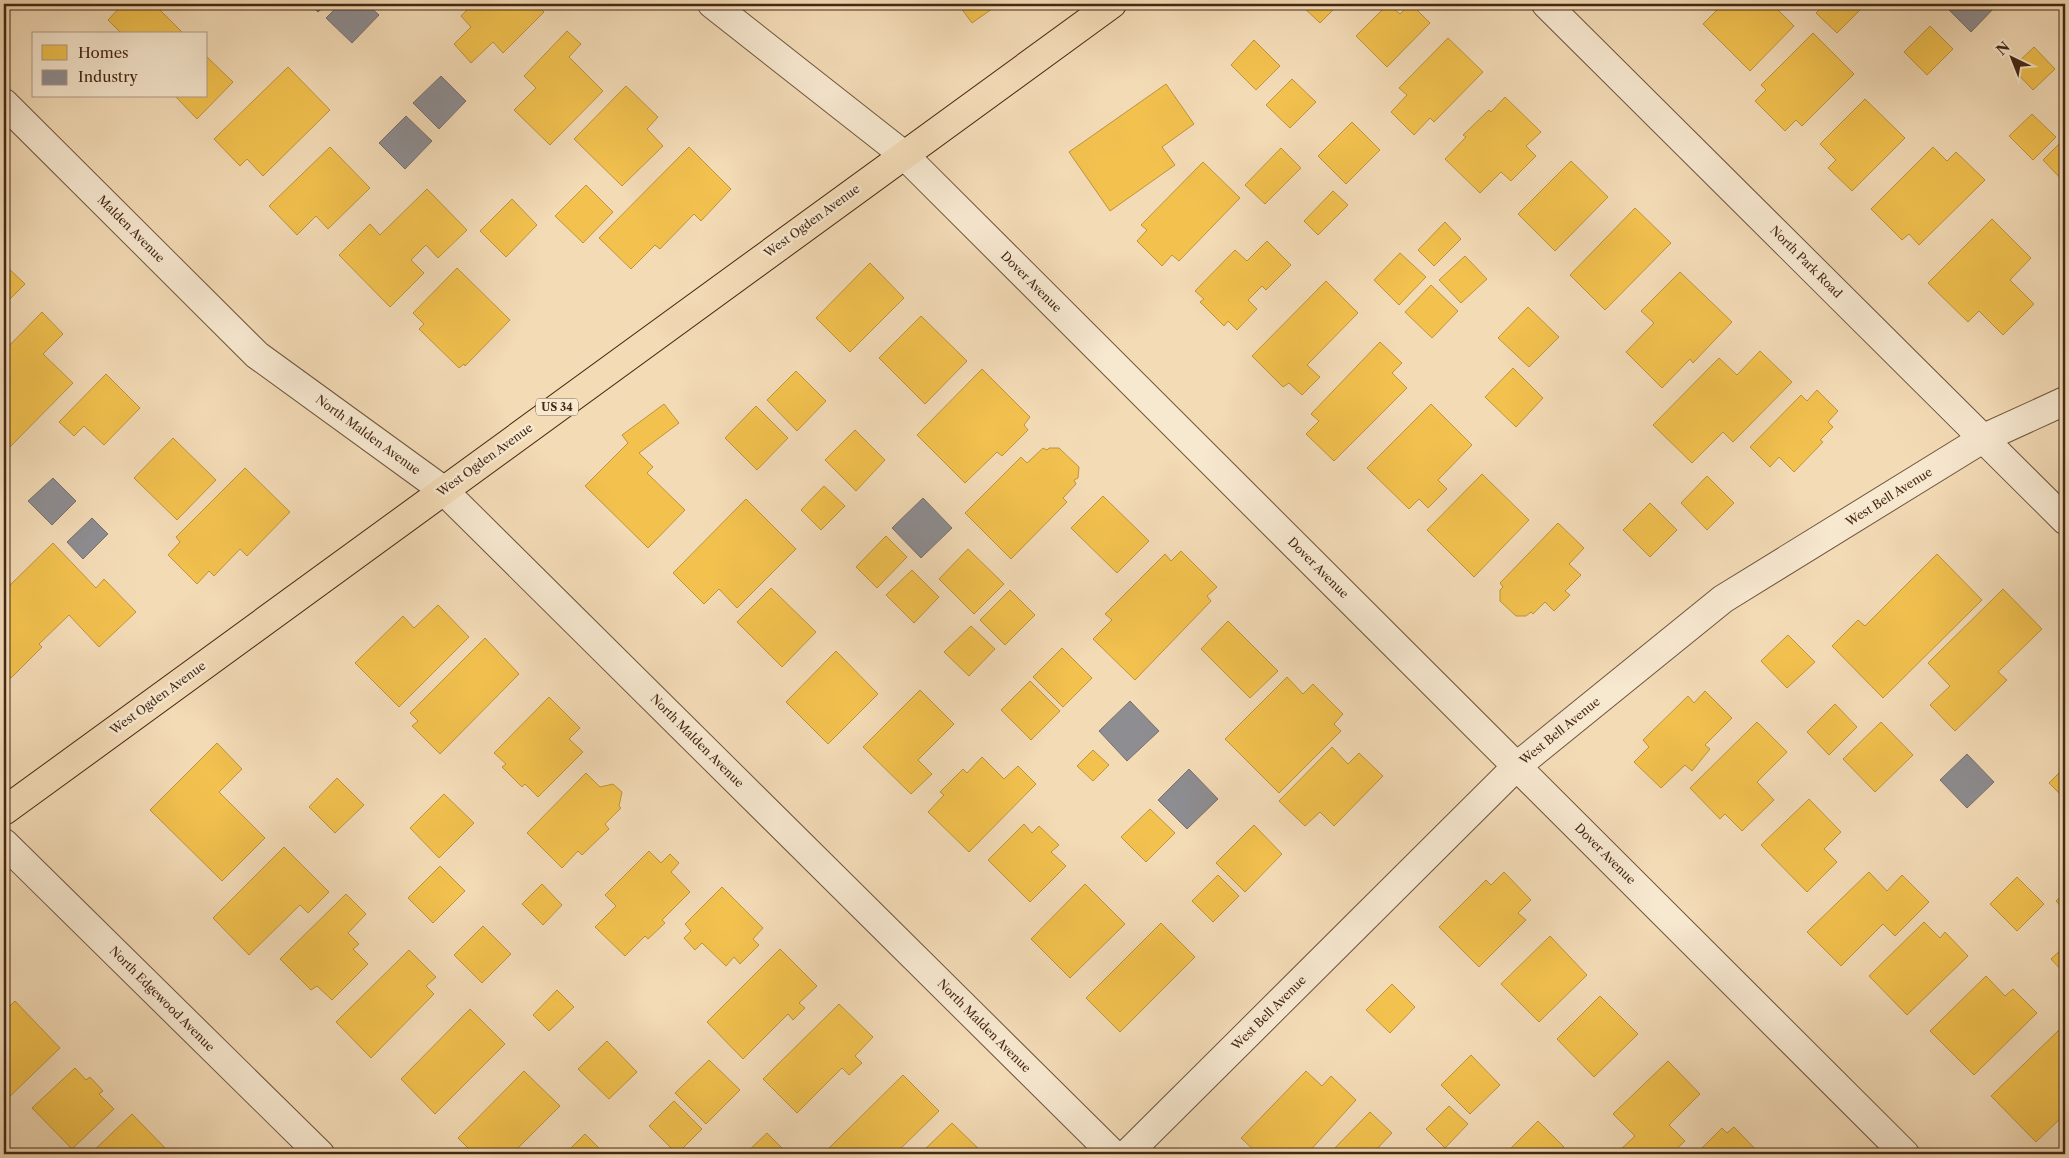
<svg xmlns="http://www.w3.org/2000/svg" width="2069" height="1158" font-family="'Libre Caslon Text',serif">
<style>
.homes{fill:#f2c14e;stroke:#be933c}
.industry{fill:#8d8d92;stroke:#776f6c}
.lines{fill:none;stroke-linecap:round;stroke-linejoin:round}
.minor-casing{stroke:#70553c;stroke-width:30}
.major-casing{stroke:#452813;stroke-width:30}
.minor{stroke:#f7e8d0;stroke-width:28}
.major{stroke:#f3dbb6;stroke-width:28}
.labels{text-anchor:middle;stroke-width:5;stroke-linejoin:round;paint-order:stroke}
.shield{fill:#f7e8d0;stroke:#7a624c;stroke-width:1}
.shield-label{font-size:11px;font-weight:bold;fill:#452813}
.street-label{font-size:12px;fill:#452813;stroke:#f7e8d0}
</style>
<rect width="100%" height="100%" fill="#f3dbb6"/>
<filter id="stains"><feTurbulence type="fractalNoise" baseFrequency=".004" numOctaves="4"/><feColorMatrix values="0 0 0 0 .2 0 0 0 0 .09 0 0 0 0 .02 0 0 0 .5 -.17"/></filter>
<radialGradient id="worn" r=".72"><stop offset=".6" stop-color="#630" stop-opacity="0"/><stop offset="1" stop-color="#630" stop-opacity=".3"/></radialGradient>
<!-- homes -->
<g class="homes">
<path d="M 77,4 L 90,4 L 84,10 Z"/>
<path d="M 123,4 L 154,4 L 184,34 L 122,34 L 108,20 Z"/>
<path d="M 473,4 L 536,4 L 544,12 L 503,53 L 493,42 L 471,63 L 454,44 L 471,27 L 461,16 Z"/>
<path d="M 958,4 L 999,4 L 972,23 Z"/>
<path d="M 1300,4 L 1339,4 L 1320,23 Z"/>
<path d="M 1388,4 L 1400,14 L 1411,4 L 1430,23 L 1387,67 L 1356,36 Z"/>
<path d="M 1723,4 L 1772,4 L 1794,26 L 1750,71 L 1703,24 Z"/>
<path d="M 1825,4 L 1862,4 L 1864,6 L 1837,33 L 1816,13 Z"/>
<path d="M 1930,26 L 1953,49 L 1927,75 L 1904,52 Z"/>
<path d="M 567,31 L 581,44 L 569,57 L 603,91 L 550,145 L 514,110 L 536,88 L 524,76 Z"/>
<path d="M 1813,33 L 1854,74 L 1802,126 L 1796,120 L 1785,131 L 1755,101 L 1766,90 L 1761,85 Z"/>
<path d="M 1448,38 L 1483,72 L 1434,122 L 1430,118 L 1414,135 L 1391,112 L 1407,95 L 1399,88 Z"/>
<path d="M 1254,40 L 1280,66 L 1256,90 L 1231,65 Z"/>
<path d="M 2034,47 L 2055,69 L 2033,90 L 2012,68 Z"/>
<path d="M 206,56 L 233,82 L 197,119 L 175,96 L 206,96 Z"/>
<path d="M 288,67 L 330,110 L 263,176 L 247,159 L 240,166 L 214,139 Z"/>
<path d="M 1292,79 L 1316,102 L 1290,128 L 1266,105 Z"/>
<path d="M 1166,84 L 1194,124 L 1162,147 L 1175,165 L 1110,211 L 1069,152 Z"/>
<path d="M 626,86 L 658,117 L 647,129 L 663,146 L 622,186 L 574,139 Z"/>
<path d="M 1505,97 L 1541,132 L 1526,146 L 1536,156 L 1511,181 L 1501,172 L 1480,193 L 1445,159 L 1466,137 L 1463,135 L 1489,110 L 1491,112 Z"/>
<path d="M 1865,99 L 1905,138 L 1852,191 L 1828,168 L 1836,160 L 1820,144 Z"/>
<path d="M 2032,114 L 2056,137 L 2033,160 L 2009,136 Z"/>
<path d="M 1352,122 L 1380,150 L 1346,184 L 1318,156 Z"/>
<path d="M 2065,138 L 2065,183 L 2043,160 Z"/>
<path d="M 330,147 L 370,188 L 328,229 L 316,216 L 297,235 L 269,206 Z"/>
<path d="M 689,147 L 731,189 L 701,221 L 694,214 L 660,249 L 655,245 L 631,269 L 599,238 Z"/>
<path d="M 1933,147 L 1947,161 L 1956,152 L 1985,180 L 1919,245 L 1909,234 L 1902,240 L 1871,209 Z"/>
<path d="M 1281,148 L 1301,168 L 1265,204 L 1245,185 Z"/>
<path d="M 1571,161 L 1608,197 L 1555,251 L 1518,214 Z"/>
<path d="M 1203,162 L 1240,198 L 1179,261 L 1172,255 L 1162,266 L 1137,241 L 1147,230 L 1141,225 Z"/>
<path d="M 586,185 L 613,212 L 583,243 L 555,216 Z"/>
<path d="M 427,189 L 467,230 L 438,258 L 426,245 L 411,260 L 424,273 L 390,307 L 339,255 L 370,224 L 380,235 Z"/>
<path d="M 1333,191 L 1348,205 L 1318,235 L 1304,221 Z"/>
<path d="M 512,199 L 537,225 L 506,257 L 480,231 Z"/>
<path d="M 1635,208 L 1671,243 L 1605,310 L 1570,275 Z"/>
<path d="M 1992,219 L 2031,258 L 2010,280 L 2034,304 L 2003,335 L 1979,311 L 1968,322 L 1928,283 Z"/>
<path d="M 1445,222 L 1461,239 L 1434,266 L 1418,250 Z"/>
<path d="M 1267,241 L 1291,265 L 1266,290 L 1262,286 L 1248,300 L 1257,309 L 1237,330 L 1228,321 L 1224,326 L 1200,302 L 1204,299 L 1195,291 L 1235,250 L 1247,261 Z"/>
<path d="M 1400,253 L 1426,277 L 1399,305 L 1374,280 Z"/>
<path d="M 1465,256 L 1487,279 L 1461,303 L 1439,280 Z"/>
<path d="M 870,263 L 904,298 L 850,352 L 816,318 Z"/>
<path d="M 7,267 L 25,284 L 4,305 L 4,270 Z"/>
<path d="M 457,268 L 510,320 L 465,366 L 464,364 L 459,368 L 419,329 L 424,324 L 413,313 Z"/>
<path d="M 1680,272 L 1732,322 L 1693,363 L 1690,359 L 1662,388 L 1626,352 L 1654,323 L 1641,311 Z"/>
<path d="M 1326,281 L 1358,313 L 1307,365 L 1320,377 L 1302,395 L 1289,383 L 1283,387 L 1252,356 Z"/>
<path d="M 1431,285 L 1458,311 L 1432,338 L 1405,312 Z"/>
<path d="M 1528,307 L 1559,337 L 1529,367 L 1498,338 Z"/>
<path d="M 42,312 L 63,334 L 43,354 L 73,383 L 4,453 L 4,351 Z"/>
<path d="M 921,316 L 967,361 L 925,404 L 879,358 Z"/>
<path d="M 1380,342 L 1402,363 L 1392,373 L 1407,388 L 1334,461 L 1306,434 L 1319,421 L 1311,414 Z"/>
<path d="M 1760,351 L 1792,382 L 1733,442 L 1723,432 L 1692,463 L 1653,425 L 1719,358 L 1737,375 Z"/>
<path d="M 1513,368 L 1543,398 L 1516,427 L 1485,397 Z"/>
<path d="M 982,369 L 1030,417 L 1024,425 L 1028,430 L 1002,456 L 997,452 L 965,483 L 917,435 Z"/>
<path d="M 796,371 L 826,401 L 797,431 L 767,400 Z"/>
<path d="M 106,374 L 140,408 L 104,445 L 84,426 L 74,436 L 59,422 Z"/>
<path d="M 1817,390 L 1838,411 L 1828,422 L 1833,427 L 1820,440 L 1823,442 L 1794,472 L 1779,457 L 1770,467 L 1750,447 L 1801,395 L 1807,401 Z"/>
<path d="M 664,404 L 679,423 L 639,453 L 653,467 L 647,473 L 685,510 L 648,548 L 585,486 L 628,443 L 622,435 Z"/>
<path d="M 1431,404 L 1472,445 L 1438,480 L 1447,489 L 1428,508 L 1419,499 L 1409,509 L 1367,468 Z"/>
<path d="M 756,406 L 788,438 L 757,470 L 725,438 Z"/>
<path d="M 855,430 L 885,460 L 856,491 L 825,460 Z"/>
<path d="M 173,438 L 216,480 L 177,520 L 134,478 Z"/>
<path d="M 1043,448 L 1047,450 L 1049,448 L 1059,448 L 1079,467 L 1078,478 L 1074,480 L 1076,484 L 1063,498 L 1067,502 L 1011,559 L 965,513 L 1021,457 L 1027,463 Z"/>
<path d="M 245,468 L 290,512 L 247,556 L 240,549 L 214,576 L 209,571 L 197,584 L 168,555 L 180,542 L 176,537 Z"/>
<path d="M 1482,474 L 1529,520 L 1474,577 L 1427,530 Z"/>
<path d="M 1707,476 L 1734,503 L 1707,530 L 1681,503 Z"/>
<path d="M 824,486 L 845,506 L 821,530 L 801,510 Z"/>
<path d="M 1103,496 L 1149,541 L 1117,573 L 1071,528 Z"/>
<path d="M 746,499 L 796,549 L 737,608 L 719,589 L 704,604 L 673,573 Z"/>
<path d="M 1650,503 L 1677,530 L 1650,557 L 1623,530 Z"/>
<path d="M 1558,523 L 1584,548 L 1569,564 L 1581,575 L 1565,591 L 1570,595 L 1554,611 L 1545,602 L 1533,614 L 1531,612 L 1526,616 L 1516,616 L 1500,601 L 1500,590 L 1503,587 L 1500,583 Z"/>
<path d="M 886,536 L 907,557 L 877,588 L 856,567 Z"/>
<path d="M 53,543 L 96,588 L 104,579 L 136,612 L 99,647 L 69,615 L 39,644 L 42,647 L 11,678 L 6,672 L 4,674 L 4,591 Z"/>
<path d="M 968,549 L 1004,584 L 974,614 L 939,579 Z"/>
<path d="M 1181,551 L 1217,587 L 1207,596 L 1211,601 L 1135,680 L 1093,639 L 1112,620 L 1105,614 L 1165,554 L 1171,561 Z"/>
<path d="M 1937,554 L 1982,600 L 1883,698 L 1832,646 L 1858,620 L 1865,626 Z"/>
<path d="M 912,570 L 939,597 L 914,623 L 886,595 Z"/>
<path d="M 771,588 L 816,632 L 782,667 L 737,622 Z"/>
<path d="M 2003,589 L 2042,629 L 1998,672 L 2007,680 L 1955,731 L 1930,705 L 1950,686 L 1928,663 Z"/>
<path d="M 1010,590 L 1035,615 L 1005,645 L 980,620 Z"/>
<path d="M 438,605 L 469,637 L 399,707 L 355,663 L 403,616 L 414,628 Z"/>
<path d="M 1228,621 L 1278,671 L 1250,698 L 1201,649 Z"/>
<path d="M 971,626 L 995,649 L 969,676 L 944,652 Z"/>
<path d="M 1788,635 L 1815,662 L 1787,688 L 1761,661 Z"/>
<path d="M 485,638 L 519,674 L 440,754 L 412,726 L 418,721 L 410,713 Z"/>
<path d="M 1062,648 L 1092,678 L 1063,707 L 1033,677 Z"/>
<path d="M 836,651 L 878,694 L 828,744 L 786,702 Z"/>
<path d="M 1287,677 L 1303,694 L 1313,684 L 1343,714 L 1334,724 L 1341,731 L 1279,793 L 1225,739 Z"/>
<path d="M 1030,681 L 1060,711 L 1031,740 L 1001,710 Z"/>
<path d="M 920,690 L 954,724 L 918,760 L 932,774 L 911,794 L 863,747 Z"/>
<path d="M 1705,691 L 1732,718 L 1705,745 L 1710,749 L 1692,771 L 1685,765 L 1661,788 L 1634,762 L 1649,747 L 1643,740 L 1688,696 L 1694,703 Z"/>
<path d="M 549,697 L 580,728 L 569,739 L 583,752 L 538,797 L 525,784 L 522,787 L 502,767 L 506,764 L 494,753 Z"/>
<path d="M 1835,704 L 1857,727 L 1829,755 L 1807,732 Z"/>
<path d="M 1757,722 L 1787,752 L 1757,782 L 1774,800 L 1742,831 L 1725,814 L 1720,819 L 1690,788 Z"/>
<path d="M 1881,722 L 1913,755 L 1875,792 L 1843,759 Z"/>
<path d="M 217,743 L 242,769 L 219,792 L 265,838 L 222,881 L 150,810 Z"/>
<path d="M 1332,747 L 1348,764 L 1359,753 L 1383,776 L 1334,826 L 1320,812 L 1305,826 L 1279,801 Z"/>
<path d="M 1093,750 L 1109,765 L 1093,781 L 1077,766 Z"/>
<path d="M 982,757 L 1004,779 L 1018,766 L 1036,784 L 969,852 L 928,812 L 944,795 L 940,792 L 963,769 L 967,773 Z"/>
<path d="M 2065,767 L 2065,799 L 2049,783 Z"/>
<path d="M 586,773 L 600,787 L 613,784 L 622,792 L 619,806 L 621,808 L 605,824 L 609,829 L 582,855 L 578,851 L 562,868 L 527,833 Z"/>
<path d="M 337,778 L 364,805 L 335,833 L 309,807 Z"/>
<path d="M 444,794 L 474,823 L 439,858 L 410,828 Z"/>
<path d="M 1809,799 L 1841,832 L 1824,849 L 1837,862 L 1807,892 L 1761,845 Z"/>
<path d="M 1150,809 L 1175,833 L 1146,862 L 1121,837 Z"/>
<path d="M 1024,824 L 1032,833 L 1039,826 L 1059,845 L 1051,852 L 1066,866 L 1030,902 L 988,860 Z"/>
<path d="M 1254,825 L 1282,854 L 1245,892 L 1216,863 Z"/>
<path d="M 284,847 L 329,892 L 308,913 L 300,905 L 249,955 L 213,918 Z"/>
<path d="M 649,851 L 661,863 L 670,854 L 679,863 L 671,872 L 690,892 L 662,920 L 665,923 L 648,939 L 645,936 L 625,956 L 595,927 L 616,906 L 605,895 Z"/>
<path d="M 440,866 L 465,891 L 433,923 L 408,898 Z"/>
<path d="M 1504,872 L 1531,900 L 1518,913 L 1526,920 L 1479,967 L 1439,927 L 1486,880 L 1491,885 Z"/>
<path d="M 1869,872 L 1887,891 L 1902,875 L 1929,902 L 1895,936 L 1883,924 L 1841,966 L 1807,932 Z"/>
<path d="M 1218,875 L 1239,896 L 1213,922 L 1192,901 Z"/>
<path d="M 2017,877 L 2044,904 L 2017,931 L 1990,904 Z"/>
<path d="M 542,884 L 562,905 L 543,925 L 522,904 Z"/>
<path d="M 1085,884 L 1125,924 L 1070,978 L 1031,939 Z"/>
<path d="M 722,887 L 763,928 L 753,939 L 759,945 L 740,964 L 734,957 L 726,966 L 702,943 L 695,950 L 684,938 L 691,931 L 685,924 Z"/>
<path d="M 2065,892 L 2065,911 L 2056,901 Z"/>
<path d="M 346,894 L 366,914 L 348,933 L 359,944 L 353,949 L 368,964 L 332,1000 L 317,986 L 311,990 L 280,959 Z"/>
<path d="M 1924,922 L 1940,938 L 1945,932 L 1968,956 L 1907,1015 L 1869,976 Z"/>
<path d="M 1161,923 L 1195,957 L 1120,1032 L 1086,998 Z"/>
<path d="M 483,926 L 511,954 L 482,983 L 454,955 Z"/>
<path d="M 1550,936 L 1587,975 L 1539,1022 L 1501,984 Z"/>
<path d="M 2065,946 L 2065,974 L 2051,959 Z"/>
<path d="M 780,949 L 817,986 L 799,1003 L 805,1008 L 793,1020 L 788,1014 L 743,1059 L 707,1022 Z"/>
<path d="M 409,950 L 436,977 L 426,986 L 434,994 L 371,1058 L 336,1022 Z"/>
<path d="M 1986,976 L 2005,996 L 2013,989 L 2037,1013 L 1974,1075 L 1930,1031 Z"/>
<path d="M 1392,984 L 1415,1007 L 1390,1033 L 1366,1010 Z"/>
<path d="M 557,990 L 574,1007 L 549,1031 L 533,1015 Z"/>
<path d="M 1600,996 L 1638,1034 L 1594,1077 L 1557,1039 Z"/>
<path d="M 15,1001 L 60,1048 L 4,1102 L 4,1012 Z"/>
<path d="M 839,1004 L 873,1037 L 855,1056 L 862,1063 L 849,1075 L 842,1068 L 797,1113 L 763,1079 Z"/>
<path d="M 470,1009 L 505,1044 L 435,1114 L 401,1079 Z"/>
<path d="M 2060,1029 L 2065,1035 L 2065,1114 L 2036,1142 L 1991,1096 Z"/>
<path d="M 607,1041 L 637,1072 L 609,1099 L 578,1069 Z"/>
<path d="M 1471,1055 L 1500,1085 L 1470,1114 L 1441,1085 Z"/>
<path d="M 709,1060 L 740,1090 L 706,1124 L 675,1093 Z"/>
<path d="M 1668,1061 L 1700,1094 L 1669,1125 L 1685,1141 L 1671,1154 L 1622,1154 L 1619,1151 L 1635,1136 L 1613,1114 Z"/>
<path d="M 75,1068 L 86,1080 L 90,1077 L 103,1091 L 99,1094 L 114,1109 L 72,1149 L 32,1108 Z"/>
<path d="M 524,1071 L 560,1106 L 512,1154 L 474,1154 L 458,1138 Z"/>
<path d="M 1306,1071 L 1322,1086 L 1331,1076 L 1356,1100 L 1307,1154 L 1258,1154 L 1241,1138 Z"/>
<path d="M 903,1075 L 939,1111 L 895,1154 L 823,1154 Z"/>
<path d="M 674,1101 L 702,1129 L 677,1154 L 649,1126 Z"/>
<path d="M 1449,1106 L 1468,1124 L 1445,1148 L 1426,1129 Z"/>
<path d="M 1370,1112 L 1392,1133 L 1376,1150 L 1381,1154 L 1329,1154 Z"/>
<path d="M 132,1114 L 171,1154 L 90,1154 Z"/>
<path d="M 1538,1121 L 1564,1147 L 1556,1154 L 1511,1154 L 1508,1151 Z"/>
<path d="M 952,1123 L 984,1154 L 920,1154 Z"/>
<path d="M 1734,1127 L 1760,1154 L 1696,1154 L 1722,1128 L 1727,1133 Z"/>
<path d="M 767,1133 L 788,1154 L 745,1154 Z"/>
<path d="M 585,1134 L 605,1154 L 565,1154 Z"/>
</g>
<!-- industry -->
<g class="industry">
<path d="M 309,4 L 327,4 L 318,12 Z"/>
<path d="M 340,4 L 367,4 L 379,15 L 352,43 L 326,18 Z"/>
<path d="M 1945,4 L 1998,4 L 1971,32 L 1944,5 Z"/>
<path d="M 441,76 L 466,101 L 439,129 L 413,103 Z"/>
<path d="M 406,116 L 432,141 L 405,169 L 379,143 Z"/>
<path d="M 53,478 L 76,501 L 52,525 L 28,501 Z"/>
<path d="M 923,498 L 952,528 L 921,558 L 892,528 Z"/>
<path d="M 92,518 L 108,534 L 83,559 L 67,542 Z"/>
<path d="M 1130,701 L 1159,731 L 1127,761 L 1099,731 Z"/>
<path d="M 1967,754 L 1994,782 L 1967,808 L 1940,780 Z"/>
<path d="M 1189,769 L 1218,799 L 1187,829 L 1158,800 Z"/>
</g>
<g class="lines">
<!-- minor casing -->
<g class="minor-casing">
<g id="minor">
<path d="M 712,4 L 904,155 L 1905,1154"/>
<path d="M 1546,4 L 2065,520"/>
<path d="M 4,103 L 257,355 L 443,490 L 1113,1154"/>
<path d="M 4,843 L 320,1154"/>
<path d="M 1127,1154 L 1517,766 L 1723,599 L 1984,438 L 2065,401"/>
</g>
</g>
<!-- major casing -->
<g class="major-casing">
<path id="major" d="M 4,811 L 1112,4"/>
</g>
<!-- minor -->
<use href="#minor" class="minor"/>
<!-- major -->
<use href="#major" class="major"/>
</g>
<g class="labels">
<!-- shield labels -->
<rect class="shield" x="536" y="398.5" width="42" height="17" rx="4"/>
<g class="shield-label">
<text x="557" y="411">US 34</text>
</g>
<!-- street labels -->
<g class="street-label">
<text transform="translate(812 221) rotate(-36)" y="4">West Ogden Avenue</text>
<text transform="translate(131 229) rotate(45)" y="4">Malden Avenue</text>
<text transform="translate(1806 262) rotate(45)" y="4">North Park Road</text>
<text transform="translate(1031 282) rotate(45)" y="4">Dover Avenue</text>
<text transform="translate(368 435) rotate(36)" y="4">North Malden Avenue</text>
<text transform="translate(485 460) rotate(-36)" y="4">West Ogden Avenue</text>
<text transform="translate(1889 497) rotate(-32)" y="4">West Bell Avenue</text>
<text transform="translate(1318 568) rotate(45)" y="4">Dover Avenue</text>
<text transform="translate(158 698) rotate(-36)" y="4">West Ogden Avenue</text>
<text transform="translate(1560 731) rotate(-39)" y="4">West Bell Avenue</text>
<text transform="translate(697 741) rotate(45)" y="4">North Malden Avenue</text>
<text transform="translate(1605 854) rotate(45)" y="4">Dover Avenue</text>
<text transform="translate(162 999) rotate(45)" y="4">North Edgewood Avenue</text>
<text transform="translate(1269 1013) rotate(-45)" y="4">West Bell Avenue</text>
<text transform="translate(984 1026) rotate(45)" y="4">North Malden Avenue</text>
</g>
</g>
<!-- margin -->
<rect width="2069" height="1158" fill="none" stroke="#f3dbb6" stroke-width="20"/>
<rect x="5" y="5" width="2059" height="1148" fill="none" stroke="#452813" stroke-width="2.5"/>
<rect x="10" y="10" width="2049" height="1138" fill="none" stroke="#452813"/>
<!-- legend -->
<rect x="32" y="32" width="175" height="65" fill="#f7e8d0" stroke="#b09b84"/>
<rect x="42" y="45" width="25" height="15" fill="#f2c14e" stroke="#b09b84"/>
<text x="78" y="58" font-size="15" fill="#452813">Homes</text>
<rect x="42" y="70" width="25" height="15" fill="#8d8d92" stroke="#b09b84"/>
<text x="78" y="82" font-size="15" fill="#452813">Industry</text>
<!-- north arrow -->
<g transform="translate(2012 58) rotate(317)" stroke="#f7e8d0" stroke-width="4" paint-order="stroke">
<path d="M0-4L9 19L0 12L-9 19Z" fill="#452813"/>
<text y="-8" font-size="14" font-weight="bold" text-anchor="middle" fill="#452813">N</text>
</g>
<rect width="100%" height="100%" filter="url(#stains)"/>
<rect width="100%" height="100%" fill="url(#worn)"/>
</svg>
